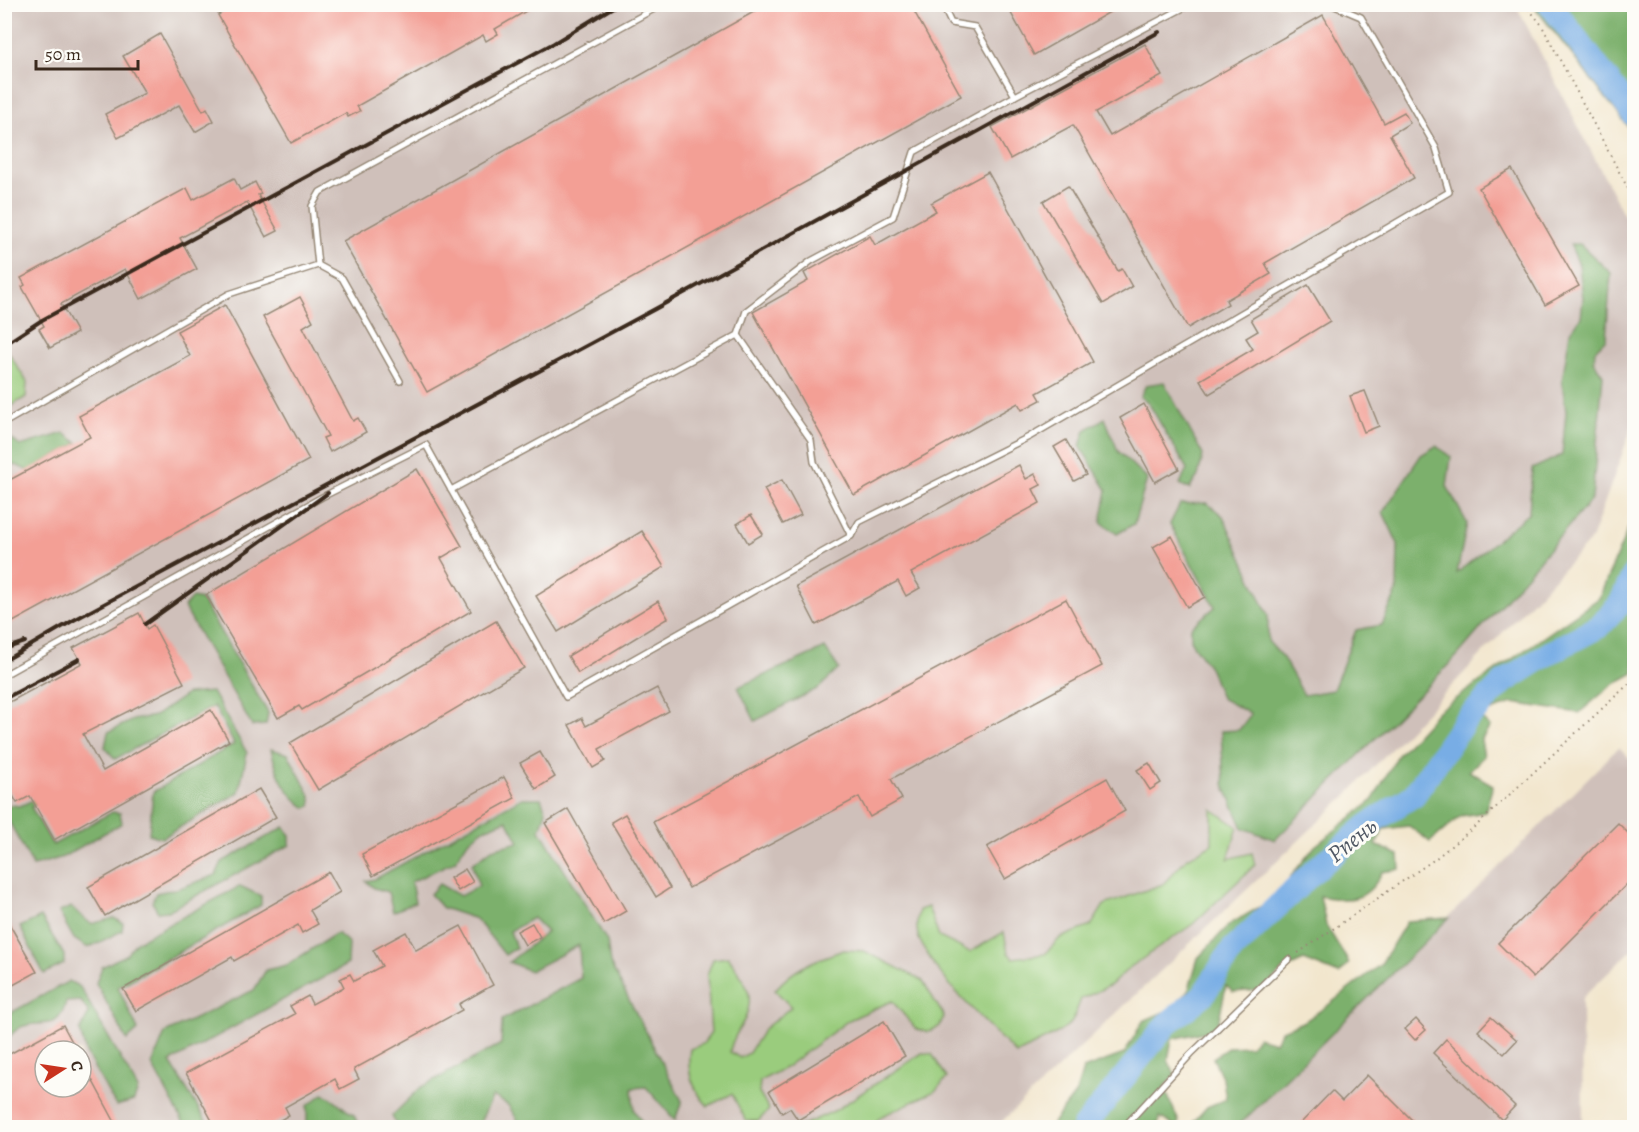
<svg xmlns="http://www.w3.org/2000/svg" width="1639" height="1132" font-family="Alegreya,serif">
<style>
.industrial{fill:#cfc0ba;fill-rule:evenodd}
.green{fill:#9acc7d;stroke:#6a7b4e;stroke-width:1.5}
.forest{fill:#7bb06c;stroke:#5b6d45;stroke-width:1.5}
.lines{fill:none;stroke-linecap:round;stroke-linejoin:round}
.river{stroke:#78ade5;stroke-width:24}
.building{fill:#f39f95}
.service-casing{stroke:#968876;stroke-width:8}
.path{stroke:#968876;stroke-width:2;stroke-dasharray:1.5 4.5;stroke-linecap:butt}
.service{stroke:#fff;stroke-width:5}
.rail{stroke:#3b2a1e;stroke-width:4}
.labels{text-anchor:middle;stroke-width:6;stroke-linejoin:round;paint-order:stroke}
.water-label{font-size:24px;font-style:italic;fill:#505864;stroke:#fdfcf7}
</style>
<rect width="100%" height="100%" fill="#fdfcf7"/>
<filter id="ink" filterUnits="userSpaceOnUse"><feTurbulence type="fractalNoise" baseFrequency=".0167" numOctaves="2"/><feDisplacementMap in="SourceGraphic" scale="12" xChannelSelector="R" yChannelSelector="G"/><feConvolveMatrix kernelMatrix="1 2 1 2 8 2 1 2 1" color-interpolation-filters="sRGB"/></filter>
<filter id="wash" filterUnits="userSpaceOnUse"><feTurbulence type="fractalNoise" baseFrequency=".008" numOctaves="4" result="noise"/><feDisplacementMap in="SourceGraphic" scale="24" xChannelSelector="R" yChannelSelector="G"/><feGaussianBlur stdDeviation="1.35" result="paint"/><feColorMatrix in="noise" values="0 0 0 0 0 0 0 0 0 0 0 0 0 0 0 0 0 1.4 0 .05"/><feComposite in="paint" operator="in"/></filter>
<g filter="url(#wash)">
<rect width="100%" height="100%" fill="#f2e6cd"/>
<!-- industrial -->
<g class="industrial">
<path d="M 5,5 L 1516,5 L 1634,235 L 1634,421 L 1591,540 L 1348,794 L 996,1127 L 5,1128 ZM 45,1051 L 81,1051 L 81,1087 L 45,1087 Z"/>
<path d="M 1619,747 L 1634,763 L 1634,948 L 1582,998 L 1583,1127 L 1237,1128 Z"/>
</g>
<!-- green -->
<g class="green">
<path d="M 5,347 L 27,382 L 26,397 L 5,410 Z"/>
<path d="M 1212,809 L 1238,827 L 1228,859 L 1252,853 L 1255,865 L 1193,924 L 1129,968 L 1111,985 L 1081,999 L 1072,1022 L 1059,1032 L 1016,1054 C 985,1021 940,982 920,941 C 916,933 916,919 919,910 L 928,907 L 939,937 L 970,952 L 1004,932 L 1008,953 L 1013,958 L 1045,954 L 1060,938 L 1091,926 L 1104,905 L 1163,884 L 1186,859 L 1212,844 Z"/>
<path d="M 844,950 L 864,951 L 922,980 L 944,1016 L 939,1027 L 927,1032 L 916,1029 L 892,1001 L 849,1020 L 786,1067 L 760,1081 L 759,1093 L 769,1110 L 758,1121 L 746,1121 L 732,1094 L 708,1106 C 693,1090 686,1071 690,1049 L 703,1044 L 711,1033 L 707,975 L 713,959 L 728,957 C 745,982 759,996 741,1026 C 736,1035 731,1042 730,1052 L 740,1058 L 749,1053 L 764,1029 L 791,1007 L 775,990 C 794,967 817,959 844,950 Z"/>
<path d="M 922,1053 L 932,1054 L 947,1078 L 935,1091 L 880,1117 L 872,1127 L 799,1127 L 836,1110 Z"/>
</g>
<!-- forest -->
<g class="forest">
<path d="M 1533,5 L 1631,5 L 1634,23 L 1634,134 Z"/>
<path d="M 1570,244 L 1580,244 L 1611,273 L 1606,339 L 1595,350 L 1594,362 L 1603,375 L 1592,499 L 1457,656 L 1275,840 L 1243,828 L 1224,784 L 1221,731 L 1239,730 L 1251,714 L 1221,698 L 1209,667 L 1191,642 L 1191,627 L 1215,607 L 1170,524 L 1180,504 L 1207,503 L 1223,516 L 1268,615 L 1268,641 L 1283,658 L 1304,695 L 1333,690 L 1356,630 L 1382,625 L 1397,591 L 1398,544 L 1383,512 L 1421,455 L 1436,446 L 1451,457 L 1447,486 L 1467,523 L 1457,573 L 1529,513 L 1532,469 L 1562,455 L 1566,412 L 1562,381 L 1570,332 L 1581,317 L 1583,298 L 1579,265 Z"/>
<path d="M 1164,382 L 1203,455 L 1198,476 L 1189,489 L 1180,484 L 1187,469 L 1148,402 L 1140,397 L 1146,385 Z"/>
<path d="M 1105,418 L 1118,451 L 1147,479 L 1134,524 L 1117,534 L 1101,522 L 1107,490 L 1080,446 L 1085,430 Z"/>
<path d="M 64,433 L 78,443 L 28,471 L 16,465 L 5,466 L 4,438 L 7,435 L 20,446 Z"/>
<path d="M 1634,515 L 1634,673 L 1612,685 L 1579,713 L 1512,703 L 1479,716 L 1490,727 L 1481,740 L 1484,756 L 1469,771 L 1493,785 L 1485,812 L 1461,816 L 1430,842 L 1409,826 L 1384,829 L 1376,845 L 1399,855 L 1400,869 L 1382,872 C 1368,902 1349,902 1320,896 L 1326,925 L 1349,963 L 1339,974 L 1304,960 L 1284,969 L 1262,990 L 1233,992 L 1226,986 L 1217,1029 L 1172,1039 L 1168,1060 L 1175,1075 L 1164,1087 L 1179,1122 L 1176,1127 L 1160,1117 L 1157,1127 L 1049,1128 L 1076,1093 L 1083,1069 L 1124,1054 L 1143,1021 L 1173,1008 L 1189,989 L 1198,958 L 1230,924 L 1272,900 L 1315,846 L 1372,801 L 1398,755 L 1438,711 L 1599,598 Z"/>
<path d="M 192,598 L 202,600 L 268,713 L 266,725 L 252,726 L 184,607 Z"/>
<path d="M 825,648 L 839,669 L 819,688 L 755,721 L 738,687 Z"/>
<path d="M 212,692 L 247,753 L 239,792 L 162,838 L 149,834 L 153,792 L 234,744 L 214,706 L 115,759 L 105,747 L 108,732 L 133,720 L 155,716 L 187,694 Z"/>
<path d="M 271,749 L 288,754 L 311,797 L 311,806 L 306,808 C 284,792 277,775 271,749 Z"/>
<path d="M 44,795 L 48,798 L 31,807 L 53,845 L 112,812 L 120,813 L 122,823 L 63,857 L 33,866 L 4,812 L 10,805 L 20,806 Z"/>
<path d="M 522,798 L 541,798 L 546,811 L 540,830 L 607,941 L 610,963 L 682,1101 L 675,1120 L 646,1087 L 632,1088 L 634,1110 L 645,1127 L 522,1127 L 508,1105 L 493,1096 L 481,1120 L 486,1127 L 449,1127 L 448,1125 L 397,1127 L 392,1116 L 421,1087 L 501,1044 L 502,1020 L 581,978 L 579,945 L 530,971 L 509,962 L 547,932 L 533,918 L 510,931 L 516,948 L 505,955 L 476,919 L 443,908 L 430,894 L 439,884 L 460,896 L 479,886 L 472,864 L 492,849 L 519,842 L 507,820 L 484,829 L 468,841 L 455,861 L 411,882 L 415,902 L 393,912 L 388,892 L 374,888 L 366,881 L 375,879 Z"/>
<path d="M 284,827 L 290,835 L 290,845 L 168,911 L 158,912 L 152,902 L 156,893 L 180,888 L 216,875 L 222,862 Z"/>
<path d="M 240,886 L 261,896 L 261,905 L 118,987 L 138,1030 L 127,1040 L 96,983 L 102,967 L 127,954 L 136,942 Z"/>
<path d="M 71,907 L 91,924 L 114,918 L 123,923 L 122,931 L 88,948 L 74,939 L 59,912 Z"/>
<path d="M 41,917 L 64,955 L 64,964 L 44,974 L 20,927 Z"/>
<path d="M 1449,918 L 1237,1127 L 1189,1127 L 1207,1107 L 1226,1099 L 1223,1079 L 1213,1058 L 1229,1047 L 1250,1046 L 1258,1037 L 1275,1042 L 1282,1030 L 1305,1021 L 1331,1003 L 1381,964 L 1407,921 Z"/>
<path d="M 337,933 L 349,943 L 348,964 L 170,1062 L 210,1127 L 186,1127 L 152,1065 L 165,1033 L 254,990 L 266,970 L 287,965 Z"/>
<path d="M 69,981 L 80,987 L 138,1089 L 134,1101 L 116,1106 L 86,1053 L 80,1031 L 89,1013 L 81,1001 L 66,1002 C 58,1031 47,1020 24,1026 C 17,1027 10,1036 5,1041 L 5,1016 Z"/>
<path d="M 323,1094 C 337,1098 341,1108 354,1115 L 359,1127 L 307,1127 L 307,1106 Z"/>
</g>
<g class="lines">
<!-- river -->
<g class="river">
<path d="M 1550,4 L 1634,115"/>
<path d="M 1083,1128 L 1167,1024 L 1203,995 L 1232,950 L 1315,870 L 1368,825 L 1414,795 L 1464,722 L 1504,682 L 1551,652 L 1600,626 L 1620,604 L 1634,574"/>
</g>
</g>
<g id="blocks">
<!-- building -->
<g class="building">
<path d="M 236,4 L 538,4 L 495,29 L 498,34 L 486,41 L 483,35 L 357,106 L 360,111 L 348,117 L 346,113 L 291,143 L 218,15 Z"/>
<path d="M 768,4 L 910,4 L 961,96 L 427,392 L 343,241 Z"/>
<path d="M 1006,4 L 1124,4 L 1034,55 Z"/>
<path d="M 1323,15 L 1384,123 L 1404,112 L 1410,123 L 1390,135 L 1414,178 L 1265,263 L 1271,274 L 1226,300 L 1228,304 L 1188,328 L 1073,125 L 1010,159 L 992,127 L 1145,44 L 1162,76 L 1096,112 L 1110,136 Z"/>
<path d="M 160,34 L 203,111 L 207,108 L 214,121 L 195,132 L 179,105 L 118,138 L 105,114 L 145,93 L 123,56 Z"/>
<path d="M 1512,169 L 1579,286 L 1545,305 L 1479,188 Z"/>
<path d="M 988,172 L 1093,362 L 1037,393 L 1041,400 L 1022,410 L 1018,403 L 854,495 L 753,312 L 808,281 L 804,273 L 870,236 L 875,245 L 936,211 L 931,203 Z"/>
<path d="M 234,178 L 240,190 L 255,182 L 261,194 L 258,195 L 278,231 L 266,237 L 247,202 L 180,238 L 197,269 L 141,299 L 125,269 L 61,304 L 77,333 L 50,348 L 39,329 L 44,326 L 22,287 L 25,285 L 21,278 L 187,188 L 193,200 Z"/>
<path d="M 1068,186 L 1118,271 L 1122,269 L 1132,287 L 1103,304 L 1043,201 Z"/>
<path d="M 1308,285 L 1330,321 L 1209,394 L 1200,380 L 1253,349 L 1246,338 L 1258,331 L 1251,319 Z"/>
<path d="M 300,297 L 313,321 L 303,327 L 353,421 L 358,418 L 366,432 L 330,452 L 323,438 L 328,436 L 263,317 Z"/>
<path d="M 225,305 L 309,460 L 4,627 L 4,483 L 90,437 L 79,416 L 190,356 L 177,331 Z"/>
<path d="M 1365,391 L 1379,426 L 1364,432 L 1350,396 Z"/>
<path d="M 1144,404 L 1179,469 L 1155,482 L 1120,418 Z"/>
<path d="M 1066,440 L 1086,475 L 1074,481 L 1054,447 Z"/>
<path d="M 1019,465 L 1026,479 L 1035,474 L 1041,485 L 1033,489 L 1040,503 L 911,573 L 920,588 L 906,596 L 898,581 L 816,625 L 796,586 Z"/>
<path d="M 417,469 L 462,546 L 441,558 L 471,611 L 302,710 L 299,706 L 278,718 L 206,595 Z"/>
<path d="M 782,480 L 801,515 L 783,524 L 764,489 Z"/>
<path d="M 751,515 L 763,534 L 748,543 L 737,524 Z"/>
<path d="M 642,531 L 664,567 L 558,632 L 536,596 Z"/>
<path d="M 1172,536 L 1205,597 L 1187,607 L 1153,547 Z"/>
<path d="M 1066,599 L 1102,666 L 891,779 L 902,799 L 870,817 L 859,797 L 689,888 L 653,822 Z"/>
<path d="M 658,601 L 668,618 L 578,673 L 568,656 Z"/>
<path d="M 139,613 L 147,629 L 153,625 L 184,683 L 83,734 L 103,771 L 211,710 L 229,741 L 54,840 L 30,796 L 17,803 L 4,780 L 4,705 L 82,663 L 73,648 Z"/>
<path d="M 496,621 L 524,668 L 318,790 L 290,743 Z"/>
<path d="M 657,688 L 669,711 L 599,749 L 605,761 L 593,768 L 569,725 L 582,718 L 586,726 Z"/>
<path d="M 540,752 L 555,777 L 536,789 L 520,763 Z"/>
<path d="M 1149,763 L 1161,783 L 1150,790 L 1137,770 Z"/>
<path d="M 504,777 L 515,798 L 373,876 L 362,854 Z"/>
<path d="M 1107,778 L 1125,811 L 1005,879 L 987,847 Z"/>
<path d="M 259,789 L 276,817 L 105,916 L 88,887 Z"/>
<path d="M 568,809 L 626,911 L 604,924 L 545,823 Z"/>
<path d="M 625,814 L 670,888 L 656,897 L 611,822 Z"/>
<path d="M 1618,823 L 1635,840 L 1635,876 L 1533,978 L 1498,943 Z"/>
<path d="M 465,869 L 473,882 L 458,891 L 450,878 Z"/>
<path d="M 329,872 L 340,892 L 310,910 L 318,924 L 302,933 L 298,925 L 234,961 L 232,957 L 136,1011 L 123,989 Z"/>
<path d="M 4,915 L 37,972 L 4,990 Z"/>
<path d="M 532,923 L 540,937 L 525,945 L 517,931 Z"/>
<path d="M 461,926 L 493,985 L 459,1004 L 462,1010 L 354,1069 L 359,1079 L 340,1089 L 335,1079 L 285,1107 L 289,1115 L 267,1128 L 258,1128 L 255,1123 L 247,1128 L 216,1128 L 186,1073 L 295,1014 L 290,1006 L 308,996 L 312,1004 L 344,987 L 340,979 L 350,974 L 354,981 L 382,966 L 373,950 L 406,932 L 416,950 Z"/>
<path d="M 1491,1017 L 1517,1040 L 1504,1054 L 1478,1031 Z"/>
<path d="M 1416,1019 L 1426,1030 L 1415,1040 L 1405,1029 Z"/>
<path d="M 884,1021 L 905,1056 L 798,1120 L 790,1108 L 782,1113 L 769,1091 Z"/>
<path d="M 63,1025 L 77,1051 L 45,1051 L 45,1087 L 81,1087 L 81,1059 L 118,1128 L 4,1128 L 4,1057 Z"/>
<path d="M 1446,1039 L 1515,1106 L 1502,1120 L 1433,1053 Z"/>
<path d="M 1367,1075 L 1420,1128 L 1296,1128 L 1332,1091 L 1342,1101 Z"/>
</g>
</g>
</g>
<g filter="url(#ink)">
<use href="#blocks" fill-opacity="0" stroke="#968876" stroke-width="1.5"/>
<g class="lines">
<!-- service casing -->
<g class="service-casing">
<g id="service">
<path d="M 1015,96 L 1191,4"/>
<path d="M 318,265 L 312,206 L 320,192 L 663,4"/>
<path d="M 4,423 L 229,294 L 318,265 L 342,278 L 400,381"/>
<path d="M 451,490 L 566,697 L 851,536 L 814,462 L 811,440 L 738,335"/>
<path d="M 851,536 L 859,522 L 1029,437 L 1449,192 L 1436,148 L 1361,17 L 1330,4"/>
<path d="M 4,675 L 322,497 L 426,445 L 451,490 L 738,335 L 746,311 L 811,261 L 893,217 L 914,152 L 1015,96 L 975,27 L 951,23 L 942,4"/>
<path d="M 1123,1128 L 1191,1054 L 1289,959"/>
</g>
</g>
<!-- path -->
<g class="path">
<path d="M 1525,4 L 1541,24 L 1634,200"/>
<path d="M 1298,953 L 1435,859 L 1478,824 L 1634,679"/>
</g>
<!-- service -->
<use href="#service" class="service"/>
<!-- rail -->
<g class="rail">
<path d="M 4,345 L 42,320 L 554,43 L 618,4"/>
<path d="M 145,624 L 328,493"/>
<path d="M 4,649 L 25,642"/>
<path d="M 4,661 L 74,620 L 655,309 L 1159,32"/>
<path d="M 4,699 L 79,659"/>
</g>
</g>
</g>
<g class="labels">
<!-- water labels -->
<g class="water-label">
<text transform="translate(1352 840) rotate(-39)" y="8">Рпень</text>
</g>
</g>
<!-- margin -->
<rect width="1639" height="1132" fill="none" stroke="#fdfcf7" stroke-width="24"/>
<!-- north arrow -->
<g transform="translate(63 1069) rotate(78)"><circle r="28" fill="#fdfcf7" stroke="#afa8a0" stroke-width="1.5"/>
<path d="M0-4.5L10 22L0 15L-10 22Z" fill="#c8321e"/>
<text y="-9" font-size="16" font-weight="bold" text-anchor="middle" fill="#3b2a1e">С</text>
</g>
<!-- scale -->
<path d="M36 60v9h102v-9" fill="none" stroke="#3b2a1e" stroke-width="3"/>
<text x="45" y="60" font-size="18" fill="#3b2a1e" stroke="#fdfcf7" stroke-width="4.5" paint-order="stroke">50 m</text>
</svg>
